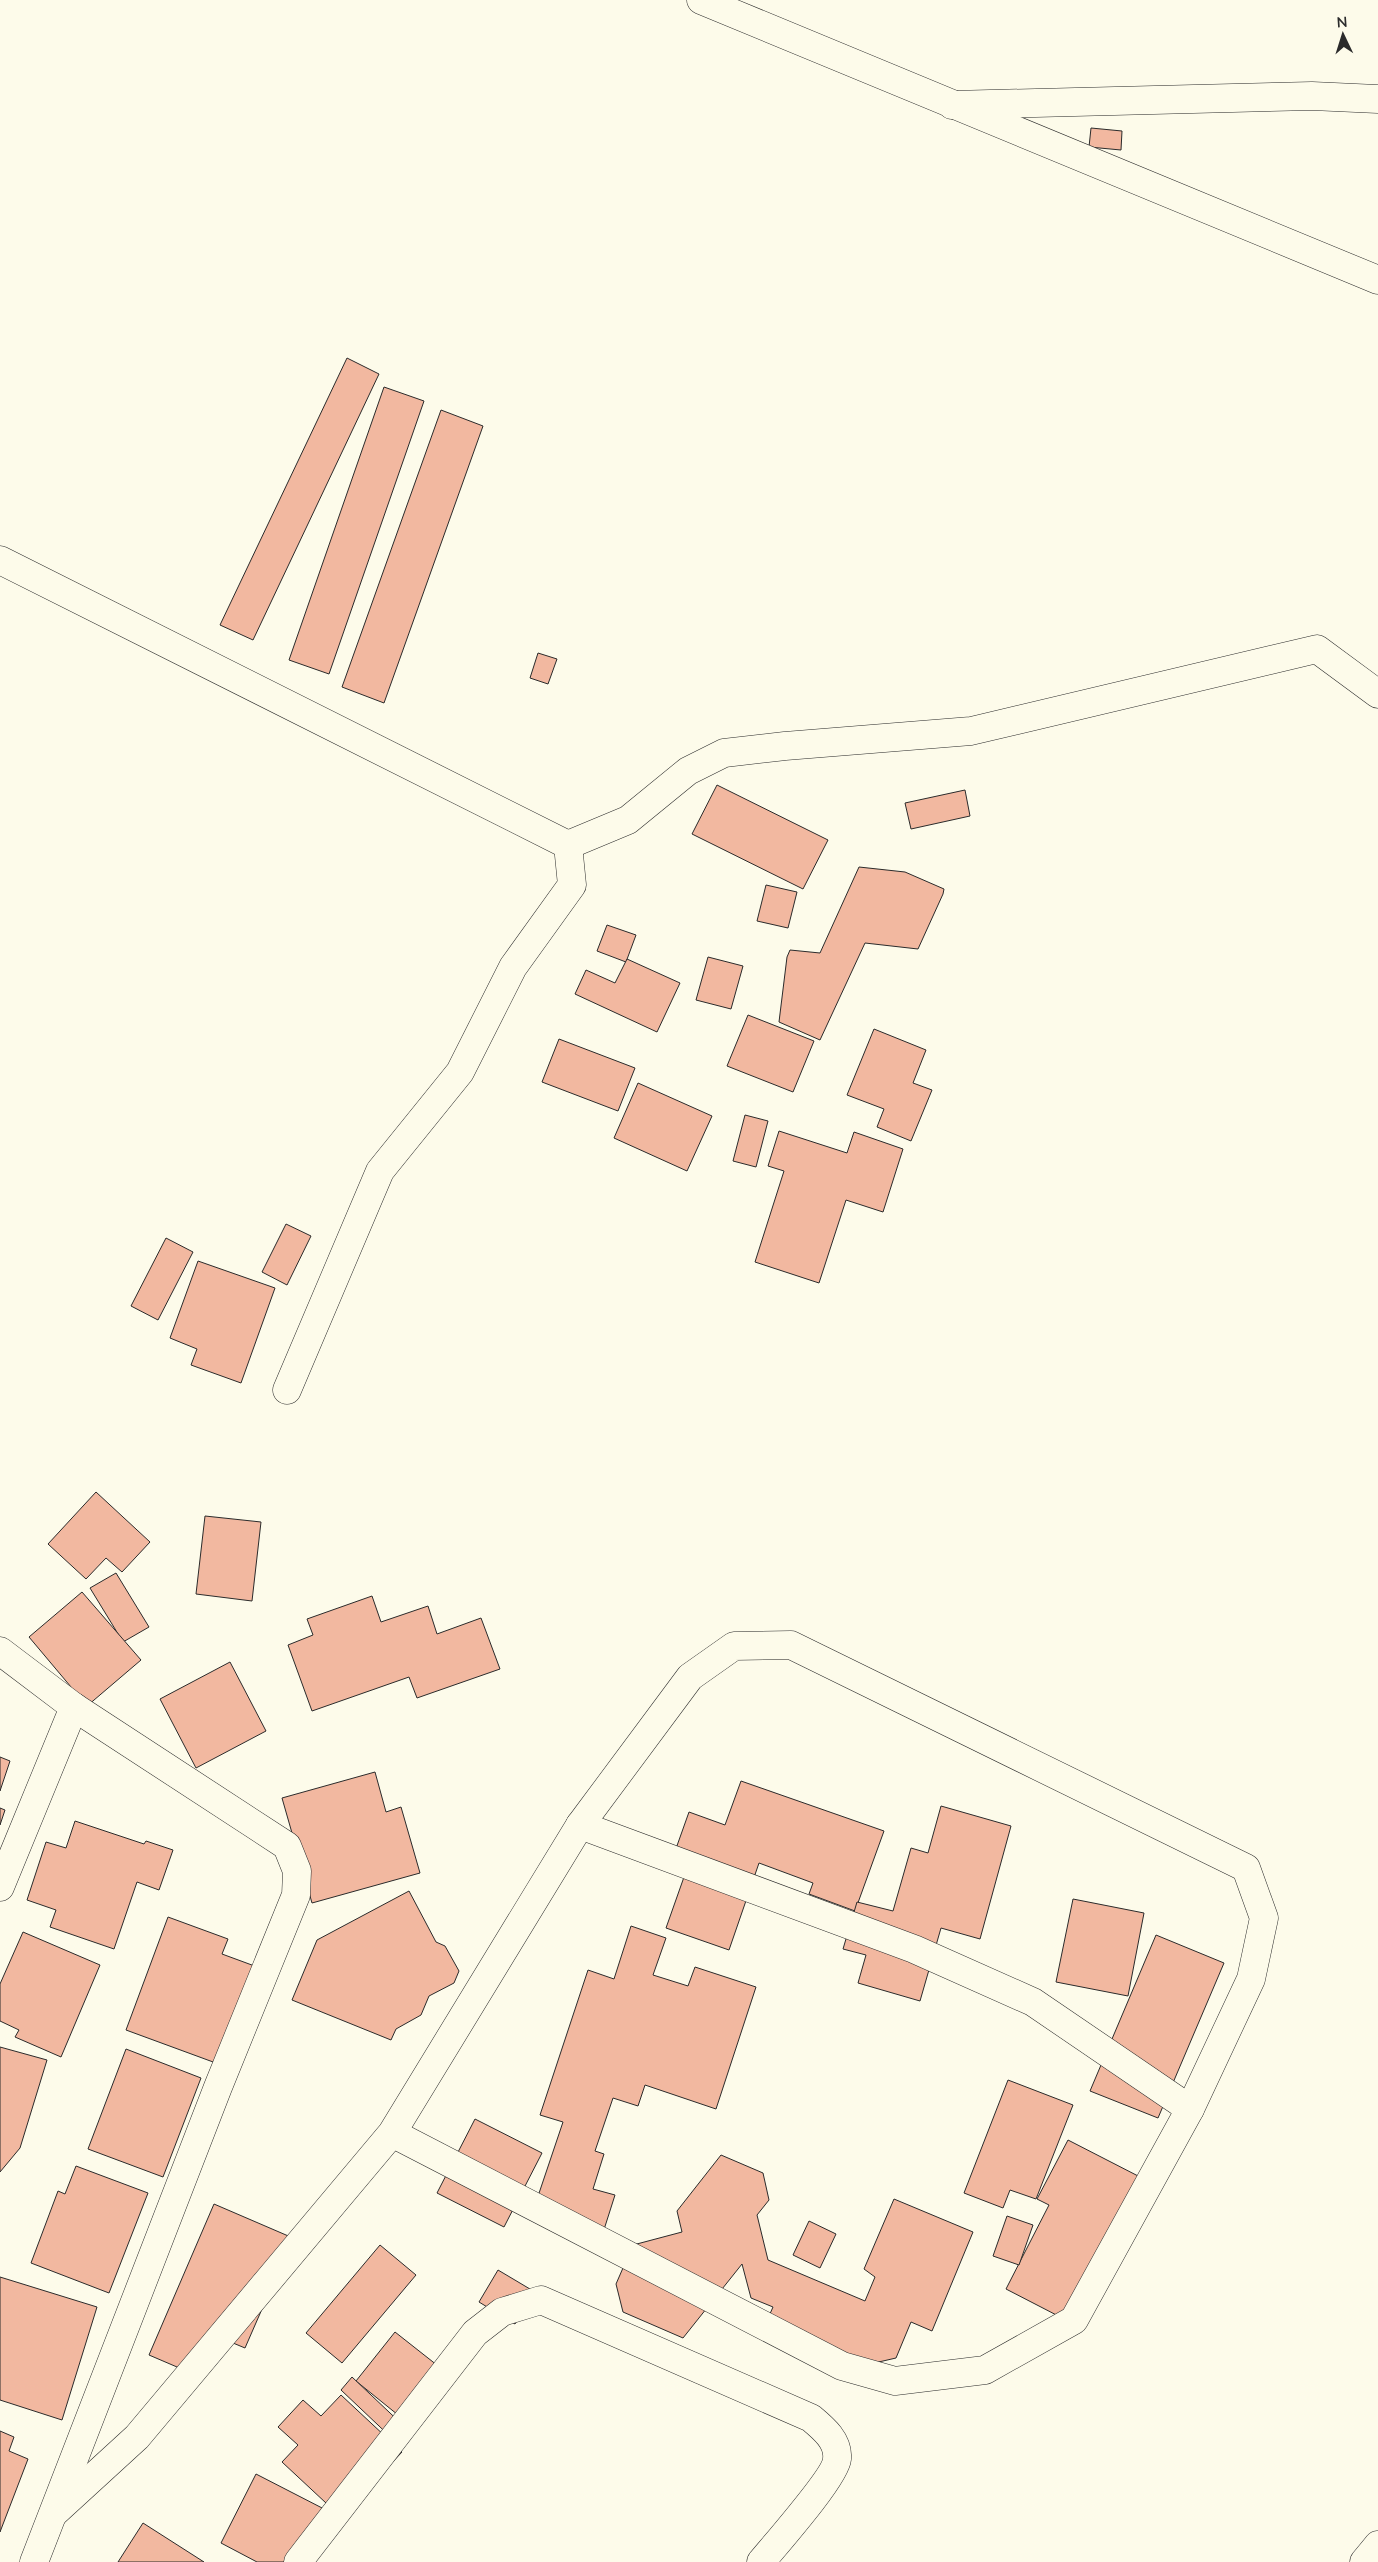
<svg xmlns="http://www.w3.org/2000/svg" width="1378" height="2562" font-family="Lato,sans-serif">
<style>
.building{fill:#f2b8a0;stroke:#2b2b2b}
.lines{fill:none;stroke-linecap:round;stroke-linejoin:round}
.street-casing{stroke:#2b2b2b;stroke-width:29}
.secondary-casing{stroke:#2b2b2b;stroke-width:29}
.highway-casing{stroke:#2b2b2b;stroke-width:29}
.street{stroke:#fdfbea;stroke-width:28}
.secondary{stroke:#fdfbea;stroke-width:28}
.highway{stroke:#fdfbea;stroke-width:28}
</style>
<rect width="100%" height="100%" fill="#fdfbea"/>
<!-- building -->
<g class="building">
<path d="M 1091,128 L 1122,131 L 1121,150 L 1089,147 Z"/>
<path d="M 347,358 L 379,374 L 253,640 L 220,625 Z"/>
<path d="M 384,387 L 424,401 L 329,674 L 289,660 Z"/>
<path d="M 441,410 L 483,426 L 384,703 L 342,687 Z"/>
<path d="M 538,653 L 557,659 L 548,684 L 530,678 Z"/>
<path d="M 717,785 L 828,840 L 803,889 L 692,834 Z"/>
<path d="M 965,790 L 970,816 L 911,829 L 905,803 Z"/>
<path d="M 859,867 L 905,872 L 944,889 L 943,894 L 918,949 L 865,943 L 820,1040 L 779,1022 L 787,957 L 790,950 L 820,953 Z"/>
<path d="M 766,885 L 797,892 L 788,928 L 757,921 Z"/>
<path d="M 607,925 L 636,935 L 626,962 L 597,951 Z"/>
<path d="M 708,957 L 743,966 L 731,1009 L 696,1000 Z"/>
<path d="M 627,959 L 680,983 L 657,1032 L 575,994 L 586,970 L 615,983 Z"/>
<path d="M 748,1015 L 814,1041 L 793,1092 L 727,1066 Z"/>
<path d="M 874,1029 L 926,1050 L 913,1083 L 932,1090 L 911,1141 L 877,1127 L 884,1109 L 847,1095 Z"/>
<path d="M 559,1039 L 635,1068 L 618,1111 L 542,1082 Z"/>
<path d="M 638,1083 L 712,1116 L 687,1171 L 614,1138 Z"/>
<path d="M 745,1115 L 768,1121 L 756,1167 L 733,1161 Z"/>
<path d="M 779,1131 L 847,1153 L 854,1132 L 903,1149 L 883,1212 L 846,1200 L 819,1283 L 755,1262 L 784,1171 L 768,1166 Z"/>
<path d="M 286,1224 L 311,1236 L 287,1285 L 262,1272 Z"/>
<path d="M 166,1238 L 193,1252 L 158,1320 L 131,1306 Z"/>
<path d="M 198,1261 L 275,1288 L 241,1383 L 191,1365 L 197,1349 L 170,1338 Z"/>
<path d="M 96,1492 L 150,1542 L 122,1572 L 106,1558 L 86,1579 L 48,1544 Z"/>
<path d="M 205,1516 L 261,1522 L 252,1601 L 196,1594 Z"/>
<path d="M 116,1573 L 149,1627 L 123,1642 L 90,1588 Z"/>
<path d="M 82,1592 L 141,1660 L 87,1706 L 29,1637 Z"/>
<path d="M 372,1596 L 381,1622 L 428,1606 L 437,1634 L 481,1618 L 500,1669 L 417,1698 L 409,1677 L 312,1711 L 288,1645 L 313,1635 L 307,1619 Z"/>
<path d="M 230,1662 L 266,1731 L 196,1768 L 160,1699 Z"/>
<path d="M 0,1757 L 10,1761 L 0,1791 Z"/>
<path d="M 375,1772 L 386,1812 L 401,1807 L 420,1873 L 312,1903 L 282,1798 Z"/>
<path d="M 741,1781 L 884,1831 L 855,1911 L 809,1894 L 813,1883 L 759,1863 L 729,1950 L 666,1928 L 684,1877 L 668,1871 L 689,1812 L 725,1825 Z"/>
<path d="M 941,1806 L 1011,1826 L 980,1939 L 941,1928 L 920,2001 L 858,1983 L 866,1955 L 843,1949 L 857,1902 L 893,1911 L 911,1848 L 928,1853 Z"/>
<path d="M 0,1808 L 5,1810 L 0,1825 Z"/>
<path d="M 75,1821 L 144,1844 L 146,1841 L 173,1850 L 159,1890 L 137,1882 L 114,1949 L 50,1927 L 56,1910 L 27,1900 L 46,1842 L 66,1848 Z"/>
<path d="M 409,1891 L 436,1942 L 445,1946 L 459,1971 L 454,1983 L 429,1996 L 421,2015 L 396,2029 L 391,2040 L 292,2000 L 317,1940 Z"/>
<path d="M 1073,1899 L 1144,1913 L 1128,1996 L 1056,1982 Z"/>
<path d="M 168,1917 L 228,1939 L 222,1954 L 260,1968 L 224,2066 L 126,2030 Z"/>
<path d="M 631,1926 L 666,1938 L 653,1975 L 688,1986 L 695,1967 L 756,1987 L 716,2109 L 645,2085 L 638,2106 L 613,2098 L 595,2151 L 604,2154 L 593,2189 L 615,2195 L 601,2239 L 531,2217 L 563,2122 L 540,2115 L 588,1970 L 614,1979 Z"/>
<path d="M 23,1932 L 100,1965 L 61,2057 L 15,2037 L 19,2030 L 0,2021 L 0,1984 Z"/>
<path d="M 1156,1935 L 1224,1963 L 1158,2118 L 1090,2091 Z"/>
<path d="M 0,2047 L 47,2060 L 20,2148 L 0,2172 Z"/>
<path d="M 126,2049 L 201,2078 L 163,2177 L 88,2149 Z"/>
<path d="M 1008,2080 L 1073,2105 L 1036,2199 L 1010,2190 L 1003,2208 L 964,2193 Z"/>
<path d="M 475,2119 L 542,2153 L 504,2227 L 437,2193 Z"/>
<path d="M 1068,2140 L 1142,2178 L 1068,2321 L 1006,2289 L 1049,2205 L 1037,2199 Z"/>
<path d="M 721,2155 L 763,2173 L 769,2200 L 757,2215 L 768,2260 L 865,2301 L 875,2277 L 864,2269 L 894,2199 L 973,2232 L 932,2331 L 911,2322 L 896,2358 L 870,2364 L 762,2332 L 773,2307 L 751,2298 L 742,2264 L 683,2338 L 623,2312 L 616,2284 L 633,2245 L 682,2232 L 677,2211 Z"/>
<path d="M 76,2166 L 148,2193 L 109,2293 L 31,2263 L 58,2191 L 65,2194 Z"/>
<path d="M 214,2204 L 293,2238 L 245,2348 L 209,2333 L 191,2373 L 149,2355 Z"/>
<path d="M 1007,2216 L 1033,2225 L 1019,2265 L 993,2256 Z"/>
<path d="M 809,2221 L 836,2234 L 820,2268 L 793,2255 Z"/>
<path d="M 380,2245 L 416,2275 L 342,2363 L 306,2333 Z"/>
<path d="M 498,2270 L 535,2292 L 515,2324 L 479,2302 Z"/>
<path d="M 0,2277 L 97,2307 L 62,2420 L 0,2400 Z"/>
<path d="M 395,2332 L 447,2373 L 408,2423 L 356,2381 Z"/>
<path d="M 352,2377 L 408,2430 L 397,2443 L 341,2390 Z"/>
<path d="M 341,2395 L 402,2452 L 341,2517 L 282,2462 L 298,2445 L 278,2427 L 303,2400 L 321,2416 Z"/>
<path d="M 0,2431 L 14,2437 L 9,2451 L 28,2459 L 0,2532 Z"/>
<path d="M 256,2474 L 326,2510 L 299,2562 L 257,2562 L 221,2543 Z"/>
<path d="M 143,2523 L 204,2562 L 118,2562 Z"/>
</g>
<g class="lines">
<!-- street casing -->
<g class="street-casing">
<g id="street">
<path d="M 952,105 L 1312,96 L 1378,99"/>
<path d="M 0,560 L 568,845 L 572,885 L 513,967 L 460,1072 L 380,1171 L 287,1390"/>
<path d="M 568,845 L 628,820 L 688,771 L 724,753 L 785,746 L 971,731 L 1317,649 L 1378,694"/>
<path d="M 0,1651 L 74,1707 L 287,1846 L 297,1871 L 296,1895 L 218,2087 L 34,2562"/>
<path d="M 580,1825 L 914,1949 L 1033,2002 L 1190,2109"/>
<path d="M 0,1887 L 74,1707"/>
<path d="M 54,2513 L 137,2437 L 392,2133 L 580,1825 L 690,1677 L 734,1646 L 791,1645 L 1246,1868 L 1264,1918 L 1251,1979 L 1190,2109 L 1074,2320 L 985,2370 L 895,2381 L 842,2366 L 392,2133"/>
<path d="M 298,2562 L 475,2333 L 502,2312 L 541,2300 L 811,2418 C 823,2428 839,2441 837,2459 C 836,2476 775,2545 761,2562"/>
</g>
</g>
<!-- secondary casing -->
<g class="secondary-casing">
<path id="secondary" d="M 701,0 L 1378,280"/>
</g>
<!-- highway casing -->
<g class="highway-casing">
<path id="highway" d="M 1364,2562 L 1378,2545"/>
</g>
<!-- street -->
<use href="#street" class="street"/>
<!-- secondary -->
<use href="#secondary" class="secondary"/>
<!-- highway -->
<use href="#highway" class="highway"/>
</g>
<!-- north arrow -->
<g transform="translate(1343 35) rotate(356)" stroke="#fdfbea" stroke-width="4" paint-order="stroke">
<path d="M0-4L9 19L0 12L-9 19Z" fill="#2b2b2b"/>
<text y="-8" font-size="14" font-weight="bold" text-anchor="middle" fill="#2b2b2b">N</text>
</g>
</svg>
